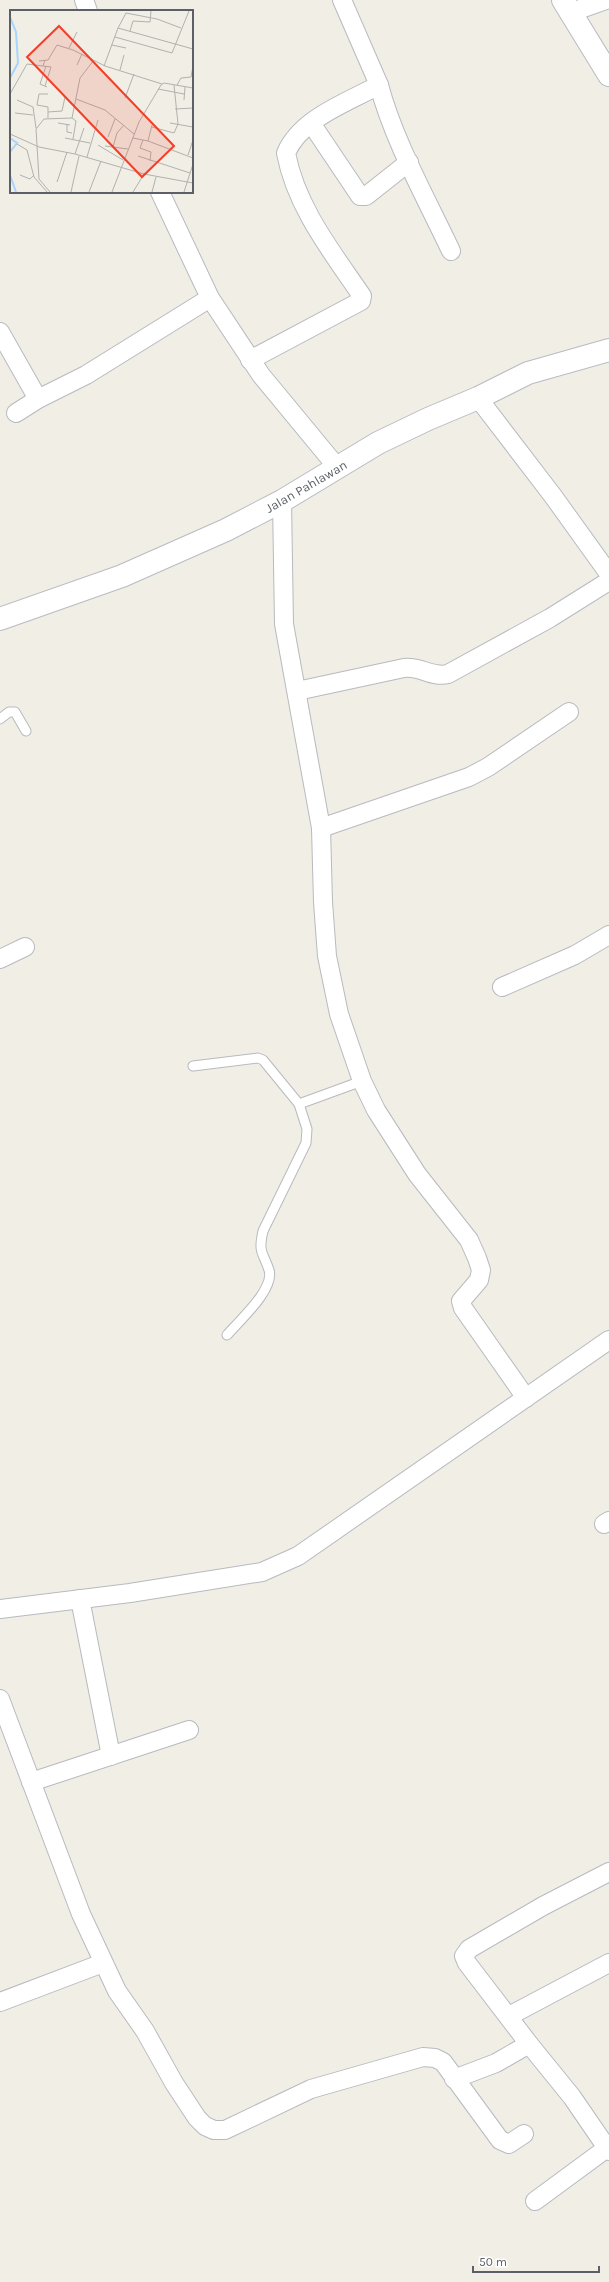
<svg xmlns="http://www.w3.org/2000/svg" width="609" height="2282" font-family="Karla,sans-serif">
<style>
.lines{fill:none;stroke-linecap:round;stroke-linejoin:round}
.lane-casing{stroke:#b7babf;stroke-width:11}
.street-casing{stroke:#b7babf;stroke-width:20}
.secondary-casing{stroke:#b8bbc1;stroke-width:24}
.lane{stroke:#fff;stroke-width:9}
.street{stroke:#fff;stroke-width:18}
.secondary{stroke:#fff;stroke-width:22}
.labels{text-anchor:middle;stroke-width:3.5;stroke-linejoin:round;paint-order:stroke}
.street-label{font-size:13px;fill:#5c6066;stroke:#fff}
.inset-river{fill:none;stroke:#a6d5ff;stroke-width:2}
.inset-road{fill:none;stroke:#b1b1ae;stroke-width:1}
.view{fill:#f33f28;fill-opacity:0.15;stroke:#f33f28;stroke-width:2}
.inset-edge{fill:none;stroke:#5c6066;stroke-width:2}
</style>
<rect width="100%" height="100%" fill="#f0eee5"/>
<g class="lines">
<!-- lane casing -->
<g class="lane-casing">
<g id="lane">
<path d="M 0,719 L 9,712 L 15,712 L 26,731"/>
<path d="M 193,1066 L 258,1058 L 263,1060 L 299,1104"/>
<path d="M 227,1335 C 239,1321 275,1289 269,1270 C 263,1252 258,1253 263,1231 L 306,1143 L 307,1129 L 299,1104 L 362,1081"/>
</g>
</g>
<!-- street casing -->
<g class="street-casing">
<g id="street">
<path d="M 84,0 L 88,11"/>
<path d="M 342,0 L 379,85 C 393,139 427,200 451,251"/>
<path d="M 572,12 L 606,0"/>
<path d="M 311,123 L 360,196 L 366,196 L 409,162"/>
<path d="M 160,192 L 210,298 L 261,375 L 337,467"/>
<path d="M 0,332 L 38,399"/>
<path d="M 250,360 L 361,301 L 362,296 C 332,252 296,207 286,153 C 301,118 348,102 379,85"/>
<path d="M 478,398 L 553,496 L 609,574"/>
<path d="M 16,413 L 38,399 L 86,375 L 210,298"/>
<path d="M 282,501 L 284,624 L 321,828 L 323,902 L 327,956 L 339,1014 L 362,1081 L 376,1110 L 417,1174 L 469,1240 L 477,1258 L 481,1270 L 479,1280 L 461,1301 L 463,1308 L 526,1398"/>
<path d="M 297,691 L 404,668 C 421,666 432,678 448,674 L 550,618 L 609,581"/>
<path d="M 321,828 L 469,777 L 488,767 L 569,712"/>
<path d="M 0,959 L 25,947"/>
<path d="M 502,987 L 575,955 L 609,935"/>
<path d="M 604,1524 L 609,1521"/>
<path d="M 80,1599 L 111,1756"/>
<path d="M 0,1609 L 130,1593 L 262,1572 L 298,1556 L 609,1340"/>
<path d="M 0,1699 L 81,1914 L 117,1991 L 145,2031 L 174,2083 L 197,2118 L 205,2126 L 214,2130 L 225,2130 L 311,2089 L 423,2057 L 435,2058 L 443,2062 L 500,2140 L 509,2144 L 524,2134"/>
<path d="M 31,1782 L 189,1730"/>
<path d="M 0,2002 L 103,1963"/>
<path d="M 509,2016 L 609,1963"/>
<path d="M 529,2044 L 467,1963 L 464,1956 L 469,1949 L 543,1906 L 609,1872"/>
<path d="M 454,2079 L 496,2063 L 529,2044 L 572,2097 L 609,2151"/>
<path d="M 535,2201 L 607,2148"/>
</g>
</g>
<!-- secondary casing -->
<g class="secondary-casing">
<g id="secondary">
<path d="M 563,0 L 609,75"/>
<path d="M 0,619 L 122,576 L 226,530 L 282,501 L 378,443 L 428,419 L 478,398 L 528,373 L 609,350"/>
</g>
</g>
<!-- lane -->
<use href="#lane" class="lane"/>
<!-- street -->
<use href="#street" class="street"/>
<!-- secondary -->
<use href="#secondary" class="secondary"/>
</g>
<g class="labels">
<!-- street labels -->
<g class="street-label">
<text transform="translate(306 486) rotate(-30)" y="5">Jalan Pahlawan</text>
</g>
</g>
<!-- overview -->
<g transform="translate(10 10)">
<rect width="183" height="183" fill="#f0eee5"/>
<path class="inset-river" d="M 0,7 L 6,22 L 8,53 L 0,68M 0,128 L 7,133 L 0,142M 0,165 L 6,182"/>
<path class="inset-road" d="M 108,18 L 116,3 L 147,9 L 171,18M 120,21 L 123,11 L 140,12 L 141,1M 105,27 L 162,43 L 179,1M 102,35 L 116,38M 59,38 L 67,22M 29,51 L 38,50 L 47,35 L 63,40 L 95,56 L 152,74M 67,55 L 72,44M 33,56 L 41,57 L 35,76M 36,56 L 30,74 L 37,77M 94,56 L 108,18 L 183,39M 110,60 L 114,45M 167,75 L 171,68 L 181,67 L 183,56M 148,79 L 174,84M 0,84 L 17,54 L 33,56 L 35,50M 38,84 L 29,84 L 27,95 L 38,97 L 38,108M 115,88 L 124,64M 66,89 L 95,100 L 124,124M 7,90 L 23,97 L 26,118M 174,90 L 175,77M 165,99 L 183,98M 38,102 L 52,101 L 55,87M 5,103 L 23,105M 62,108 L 70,68 L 84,50M 48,113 L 60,115M 160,113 L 183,117M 57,114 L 57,122 L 62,123M 142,117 L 164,123 L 168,114 L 164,75M 0,124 L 29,137 L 65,144 L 134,164 L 183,173M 98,127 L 105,109M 55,128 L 80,133M 123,128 L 138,131 L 183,148M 133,130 L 130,138 L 141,142 L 140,151M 138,131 L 142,115M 7,134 L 17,140 L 24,167 L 37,182M 88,135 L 113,150M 95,136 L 118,139M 103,137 L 107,123 L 114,115M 65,144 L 74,118M 178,145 L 183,130M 128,146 L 180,163M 77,147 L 88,110M 10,165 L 20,169 L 24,165M 47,172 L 57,142M 40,182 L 29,169 L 26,119 L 34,109 L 62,108 L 66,111 L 63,129M 61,182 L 69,146M 79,182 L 91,151M 102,182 L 129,112 L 151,75 L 154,73 L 183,78M 123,182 L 134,164M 142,182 L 146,167M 174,182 L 183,154"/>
<path class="view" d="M 49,16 L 164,136 L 132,167 L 17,47 Z"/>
<rect width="183" height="183" class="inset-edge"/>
</g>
<!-- scale -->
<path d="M473 2266v6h126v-6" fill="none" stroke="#5c6066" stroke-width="2"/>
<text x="479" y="2266" font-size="12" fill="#5c6066" stroke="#ffffff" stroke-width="3" paint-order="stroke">50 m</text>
</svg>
